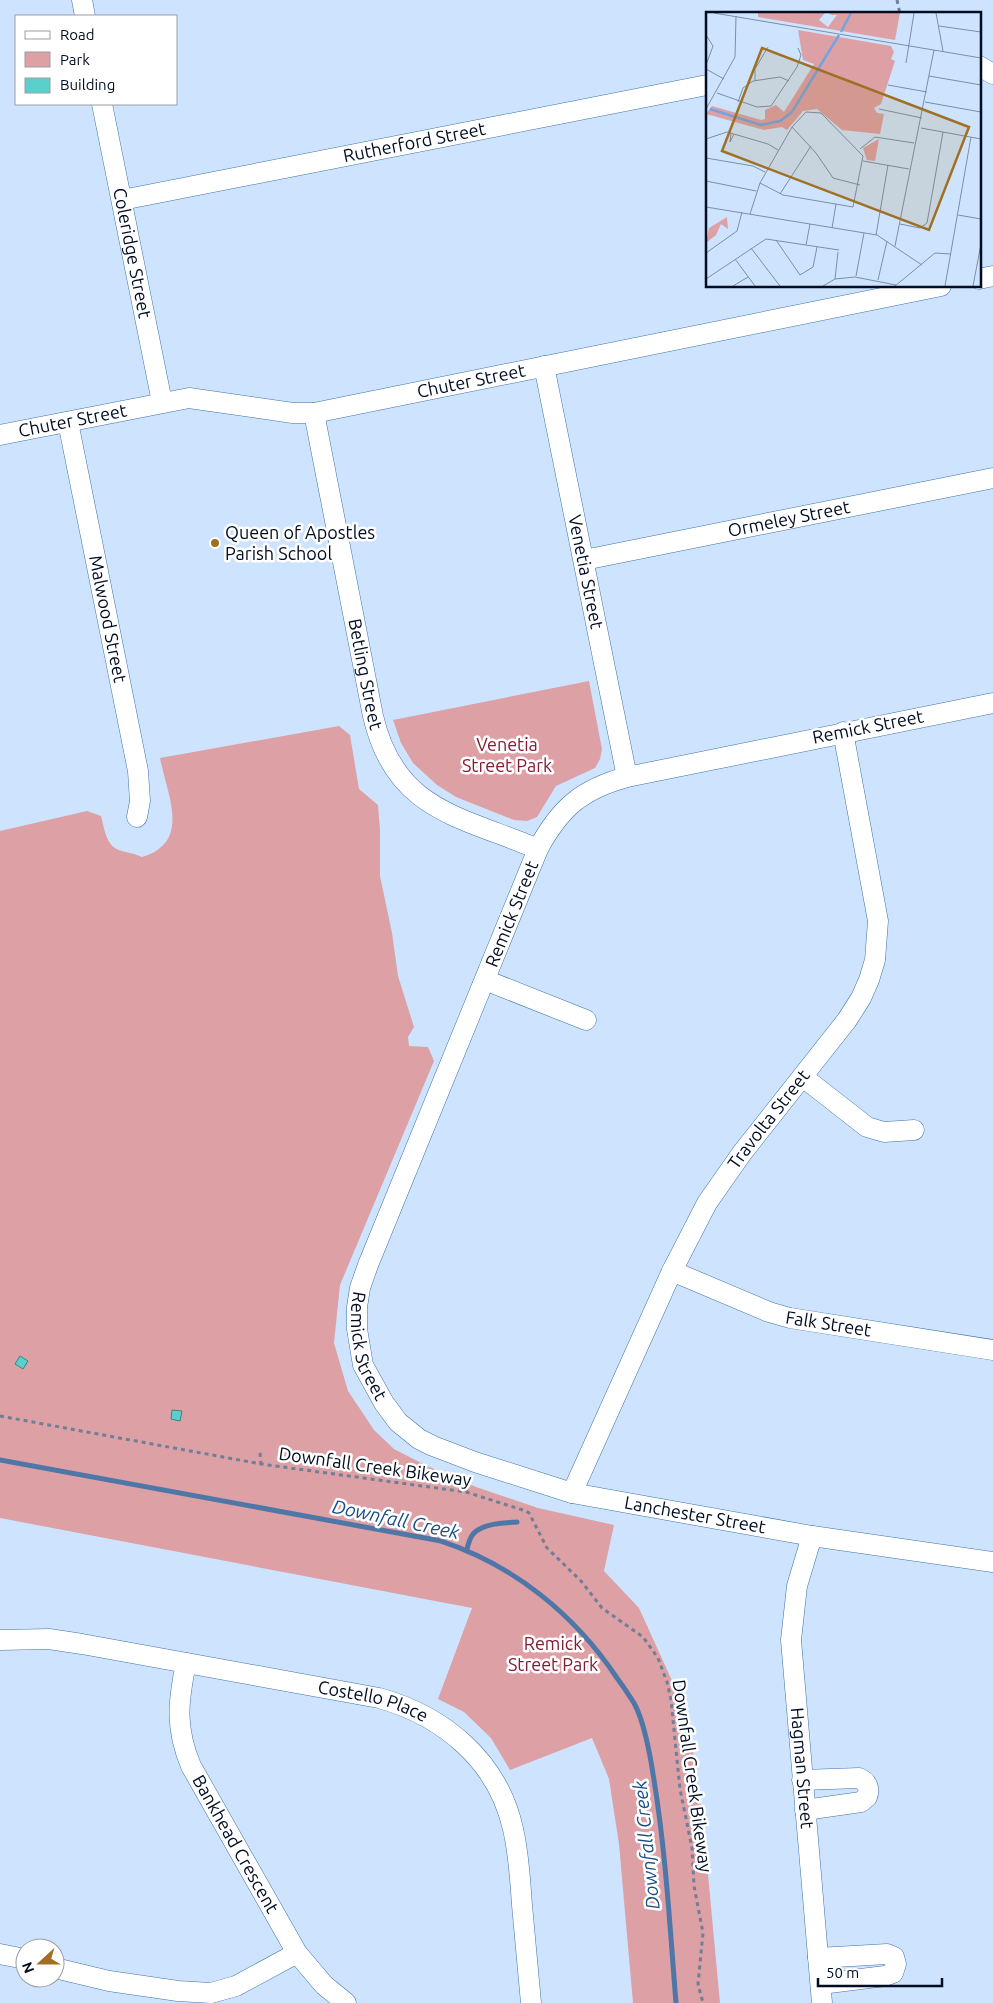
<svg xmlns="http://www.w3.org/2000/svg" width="993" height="2003" font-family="Ubuntu,sans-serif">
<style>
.green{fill:#dca0a5}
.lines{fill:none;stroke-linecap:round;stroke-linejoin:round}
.stream{stroke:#4e77a8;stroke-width:5}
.building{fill:#5acfcc;stroke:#2d8a88}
.minor-casing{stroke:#3e72ac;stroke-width:21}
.path{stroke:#6e7f97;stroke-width:3;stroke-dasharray:4 4;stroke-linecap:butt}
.minor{stroke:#fff;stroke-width:20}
.poi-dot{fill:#a16f24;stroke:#fff;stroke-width:2}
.labels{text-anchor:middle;stroke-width:5;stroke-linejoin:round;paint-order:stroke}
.street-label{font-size:18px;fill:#000c22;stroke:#fff}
.poi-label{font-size:18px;fill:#000c22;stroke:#fff;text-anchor:start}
.park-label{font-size:18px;fill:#821d34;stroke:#fff}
.water-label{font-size:19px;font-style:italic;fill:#194f86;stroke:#fff}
.inset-river{fill:none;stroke:#70a5e1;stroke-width:2.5}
.inset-road{fill:none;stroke:#7c8ea6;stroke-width:1}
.view{fill:#a16f24;fill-opacity:0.15;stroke:#a16f24;stroke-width:2.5}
.inset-edge{fill:none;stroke:#000c22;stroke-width:2.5}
</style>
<rect width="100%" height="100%" fill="#cee4fe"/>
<!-- green -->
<g class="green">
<path d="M 589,681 L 602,749 L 600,759 L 595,768 L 556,786 L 537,817 L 527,821 L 514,820 L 456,797 L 437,785 L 413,763 L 401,743 L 393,720 Z"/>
<path d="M 339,726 L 350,735 L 359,789 L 378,805 L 380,830 L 380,876 L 392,933 L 398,976 L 414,1027 L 408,1037 L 409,1046 L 428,1047 L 434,1061 L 340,1285 L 334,1343 L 348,1391 L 374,1430 L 394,1449 L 425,1465 L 476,1487 L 538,1508 L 614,1525 L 604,1571 L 639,1608 L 688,1716 L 703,1821 L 720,2003 L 633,2003 L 619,1844 L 609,1779 L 592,1738 L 510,1770 L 491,1738 L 464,1712 L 438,1699 L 472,1608 L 0,1518 L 0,831 L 87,811 L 101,816 C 104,827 106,846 119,850 C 127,853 134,853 142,857 C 192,842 167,795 160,758 Z"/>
</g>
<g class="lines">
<!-- stream -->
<g class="stream">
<path d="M 0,1460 L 441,1541 C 514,1565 575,1615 617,1678 C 623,1686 629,1695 634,1703 C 644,1721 651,1760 654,1780 C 666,1854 670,1929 676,2003"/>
<path d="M 467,1549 C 468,1545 470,1538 473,1534 C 483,1523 504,1523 517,1522"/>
</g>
</g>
<!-- building -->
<g class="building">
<path d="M 20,1356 L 28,1361 L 23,1369 L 15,1364 Z"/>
<path d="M 172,1410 L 182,1411 L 180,1421 L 171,1419 Z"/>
</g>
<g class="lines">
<!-- minor casing -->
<g class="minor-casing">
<g id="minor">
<path d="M 82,0 L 85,16"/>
<path d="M 979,66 L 993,74"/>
<path id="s1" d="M 102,104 L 162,402"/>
<path id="s2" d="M 122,200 L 707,85"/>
<path d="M 979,279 L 993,276"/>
<path id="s3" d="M 544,366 L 627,777"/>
<path id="s4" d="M 314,413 L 373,716 C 395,811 460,816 538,849"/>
<path id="s5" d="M 68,422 L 138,771 L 140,801 L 137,817"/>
<path id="s6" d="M 0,435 L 189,398 L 293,413 L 314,413 L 941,286"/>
<path id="s7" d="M 584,560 L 993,478"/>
<path id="s8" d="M 993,703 L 627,777 C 582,789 560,808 538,849 L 368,1265 L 360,1288 L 357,1307 L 357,1329 L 363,1365 L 384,1403 L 398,1422 L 419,1439 L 433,1446 L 475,1462 L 572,1493 L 812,1536 L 993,1562"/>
<path d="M 485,980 L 586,1020"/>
<path d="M 803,1077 L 867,1127 L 884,1132 L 914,1130"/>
<path id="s9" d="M 672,1271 L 769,1312 L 790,1318 L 993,1350"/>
<path id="s10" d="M 572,1493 L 672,1271 L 707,1203 L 742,1153 L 847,1020 L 861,998 L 869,980 L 875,960 L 878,921 L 843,732"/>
<path id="s11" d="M 812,1536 L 797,1586 L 791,1640 L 822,2003"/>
<path id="s12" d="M 0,1640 L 49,1639 L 82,1644 L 379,1698 C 444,1716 498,1761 513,1829 C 519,1854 520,1879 522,1905 C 525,1937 528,1970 531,2003"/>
<path id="s13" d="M 186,1663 C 178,1702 175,1728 191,1766 L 297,1953 L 324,1985 L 346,2003"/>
<path d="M 802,1780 L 859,1778 C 868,1782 870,1789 867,1797 L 861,1802 L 805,1810"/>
<path d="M 0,1954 L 25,1959"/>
<path d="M 818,1958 L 887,1954 L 894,1957 L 896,1964 L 893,1973 L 885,1976 L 821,1984"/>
<path d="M 55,1968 L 109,1981 L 178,1991 L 211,1993 L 236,1986 L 297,1953"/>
</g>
</g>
<!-- path -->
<g class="path">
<path d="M 897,0 L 900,14"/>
<path d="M 0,1416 L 261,1464 L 466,1492 L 526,1511 L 529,1513 L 547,1548 L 581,1581 L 602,1608 L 643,1637 L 658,1658 L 667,1682 L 671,1700 L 680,1789 L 692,1848 L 694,1886 L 703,1933 L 698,1984 L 703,2003"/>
<path d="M 260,1453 L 261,1464"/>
<path d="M 466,1492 L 470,1478"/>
</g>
<!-- minor -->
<use href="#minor" class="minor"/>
</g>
<!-- markers -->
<circle class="poi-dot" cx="215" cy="543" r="5"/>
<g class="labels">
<!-- street labels -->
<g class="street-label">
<text dy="6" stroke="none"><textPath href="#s2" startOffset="298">Rutherford Street</textPath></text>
<text dy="6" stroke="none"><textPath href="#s1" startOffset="152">Coleridge Street</textPath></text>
<text dy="6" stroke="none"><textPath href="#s6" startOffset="479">Chuter Street</textPath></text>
<text dy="6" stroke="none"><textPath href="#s6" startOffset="74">Chuter Street</textPath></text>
<text dy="6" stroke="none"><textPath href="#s7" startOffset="209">Ormeley Street</textPath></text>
<text dy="6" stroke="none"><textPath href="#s3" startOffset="210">Venetia Street</textPath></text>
<text dy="6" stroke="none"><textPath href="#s5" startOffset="201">Malwood Street</textPath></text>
<text dy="6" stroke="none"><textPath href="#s4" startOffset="266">Betling Street</textPath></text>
<text transform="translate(868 727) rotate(-11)" y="6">Remick Street</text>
<text transform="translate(512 914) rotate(-68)" y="6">Remick Street</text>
<text dy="6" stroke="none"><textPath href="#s10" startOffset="424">Travolta Street</textPath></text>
<text dy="6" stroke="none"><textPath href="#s9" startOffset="166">Falk Street</textPath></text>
<text dy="6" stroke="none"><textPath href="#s8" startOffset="1026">Remick Street</textPath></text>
<text transform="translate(375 1467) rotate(8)" y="6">Downfall Creek Bikeway</text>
<text dy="6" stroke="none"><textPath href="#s8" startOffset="1425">Lanchester Street</textPath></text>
<text dy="6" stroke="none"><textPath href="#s12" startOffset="379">Costello Place</textPath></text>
<text dy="6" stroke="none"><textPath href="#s11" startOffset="235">Hagman Street</textPath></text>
<text transform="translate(692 1776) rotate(82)" y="6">Downfall Creek Bikeway</text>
<text dy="6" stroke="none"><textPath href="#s13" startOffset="195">Bankhead Crescent</textPath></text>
</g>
<!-- poi labels -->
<g class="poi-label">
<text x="225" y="539">Queen of Apostles<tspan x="225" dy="21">Parish School</tspan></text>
</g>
<!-- park labels -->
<g class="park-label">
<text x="507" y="751">Venetia<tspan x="507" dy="21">Street Park</tspan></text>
<text x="553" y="1650">Remick<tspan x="553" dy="21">Street Park</tspan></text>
</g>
<!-- water labels -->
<g class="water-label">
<text transform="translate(396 1519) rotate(12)" y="7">Downfall Creek</text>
<text transform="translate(646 1845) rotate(-96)" y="7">Downfall Creek</text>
</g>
</g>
<!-- overview -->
<g transform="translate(706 12)">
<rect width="275" height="275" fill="#cee4fe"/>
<path d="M 52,1 L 119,1 L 113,8 L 122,15 L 131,3 L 126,3 L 122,1 L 194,1 L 189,28 L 52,5 ZM 92,18 L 185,34 L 188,40 L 185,47 L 189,49 L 175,92 L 168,96 L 171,101 L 178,102 L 174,122 L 136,118 L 111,97 L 97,99 L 81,118 L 76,115 L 58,118 L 0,102 L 6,94 L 55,108 L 59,107 L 59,98 L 70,93 L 78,100 L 108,52 L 97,48 ZM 173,127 L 169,149 L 161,148 L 157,136 ZM 21,205 L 22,217 L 15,212 L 10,223 L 0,231 L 3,216 Z" fill="#dca0a5"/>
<path class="inset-river" d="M 135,20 L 145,1M 4,97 L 55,113 L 74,109 L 86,100 L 133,23"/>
<path class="inset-road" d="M 8,1 L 275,46M 230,1 L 237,39M 233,14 L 275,20M 0,23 L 7,34 L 0,53M 200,51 L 208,1M 0,57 L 18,67M 223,64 L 275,73M 49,68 L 49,57 L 62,35M 182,73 L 221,80M 11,81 L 51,95 L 65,94 L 91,55 L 95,43 L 92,36M 32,90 L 37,76 L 47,69 L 74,65 L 83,69M 219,90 L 275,100M 0,97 L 29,45 L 30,4M 173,97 L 216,106M 86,115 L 110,141 L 127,166 L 154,173M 215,116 L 275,127M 25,121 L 24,130 L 28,122M 0,127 L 21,120 L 62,132 L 72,138M 154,137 L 169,125 L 208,131M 0,146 L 47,154 L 59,160M 157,149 L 203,157M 0,169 L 50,179M 74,182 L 105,134M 0,195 L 171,223 L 216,253M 44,202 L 54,171 L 86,115 L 100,100 L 115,101 L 157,144 L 147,195 L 77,183 L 54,171M 252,203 L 275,207M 194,212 L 214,216 L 221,211 L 237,120M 126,216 L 130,192M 170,223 L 182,153M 70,228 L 94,263 L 107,255 L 111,235M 100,233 L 104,212M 189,234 L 228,38M 45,236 L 74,274M 0,241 L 31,219 L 36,200M 29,247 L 49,274M 150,264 L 158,221M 0,267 L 60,227 L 133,238M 129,267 L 132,240M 172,268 L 181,229M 27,274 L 42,265M 117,274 L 129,267 L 149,265 L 190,273M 189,274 L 229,241 L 245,242M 239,274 L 265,125M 267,274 L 275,232"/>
<path class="view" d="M 56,36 L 263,115 L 223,218 L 16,139 Z"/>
<rect width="275" height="275" class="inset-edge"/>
</g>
<!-- legend -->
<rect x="15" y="15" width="162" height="90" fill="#ffffff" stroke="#999ea7"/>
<rect x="25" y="31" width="25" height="8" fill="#ffffff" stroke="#999ea7"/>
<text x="60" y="40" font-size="15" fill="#000c22">Road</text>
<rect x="25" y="52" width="25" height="15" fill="#dca0a5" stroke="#999ea7"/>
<text x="60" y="65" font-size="15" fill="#000c22">Park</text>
<rect x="25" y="78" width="25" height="15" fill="#5acfcc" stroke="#999ea7"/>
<text x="60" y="90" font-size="15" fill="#000c22">Building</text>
<!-- north arrow -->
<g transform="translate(40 1963) rotate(249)"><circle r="24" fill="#ffffff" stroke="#999ea7"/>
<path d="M0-4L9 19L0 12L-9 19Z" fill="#a16f24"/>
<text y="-8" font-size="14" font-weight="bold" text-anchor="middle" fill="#000c22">N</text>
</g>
<!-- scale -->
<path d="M818 1978v8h124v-8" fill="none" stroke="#000c22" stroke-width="2.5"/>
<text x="826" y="1978" font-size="15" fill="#000c22" stroke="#ffffff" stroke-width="4" paint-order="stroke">50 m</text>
</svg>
